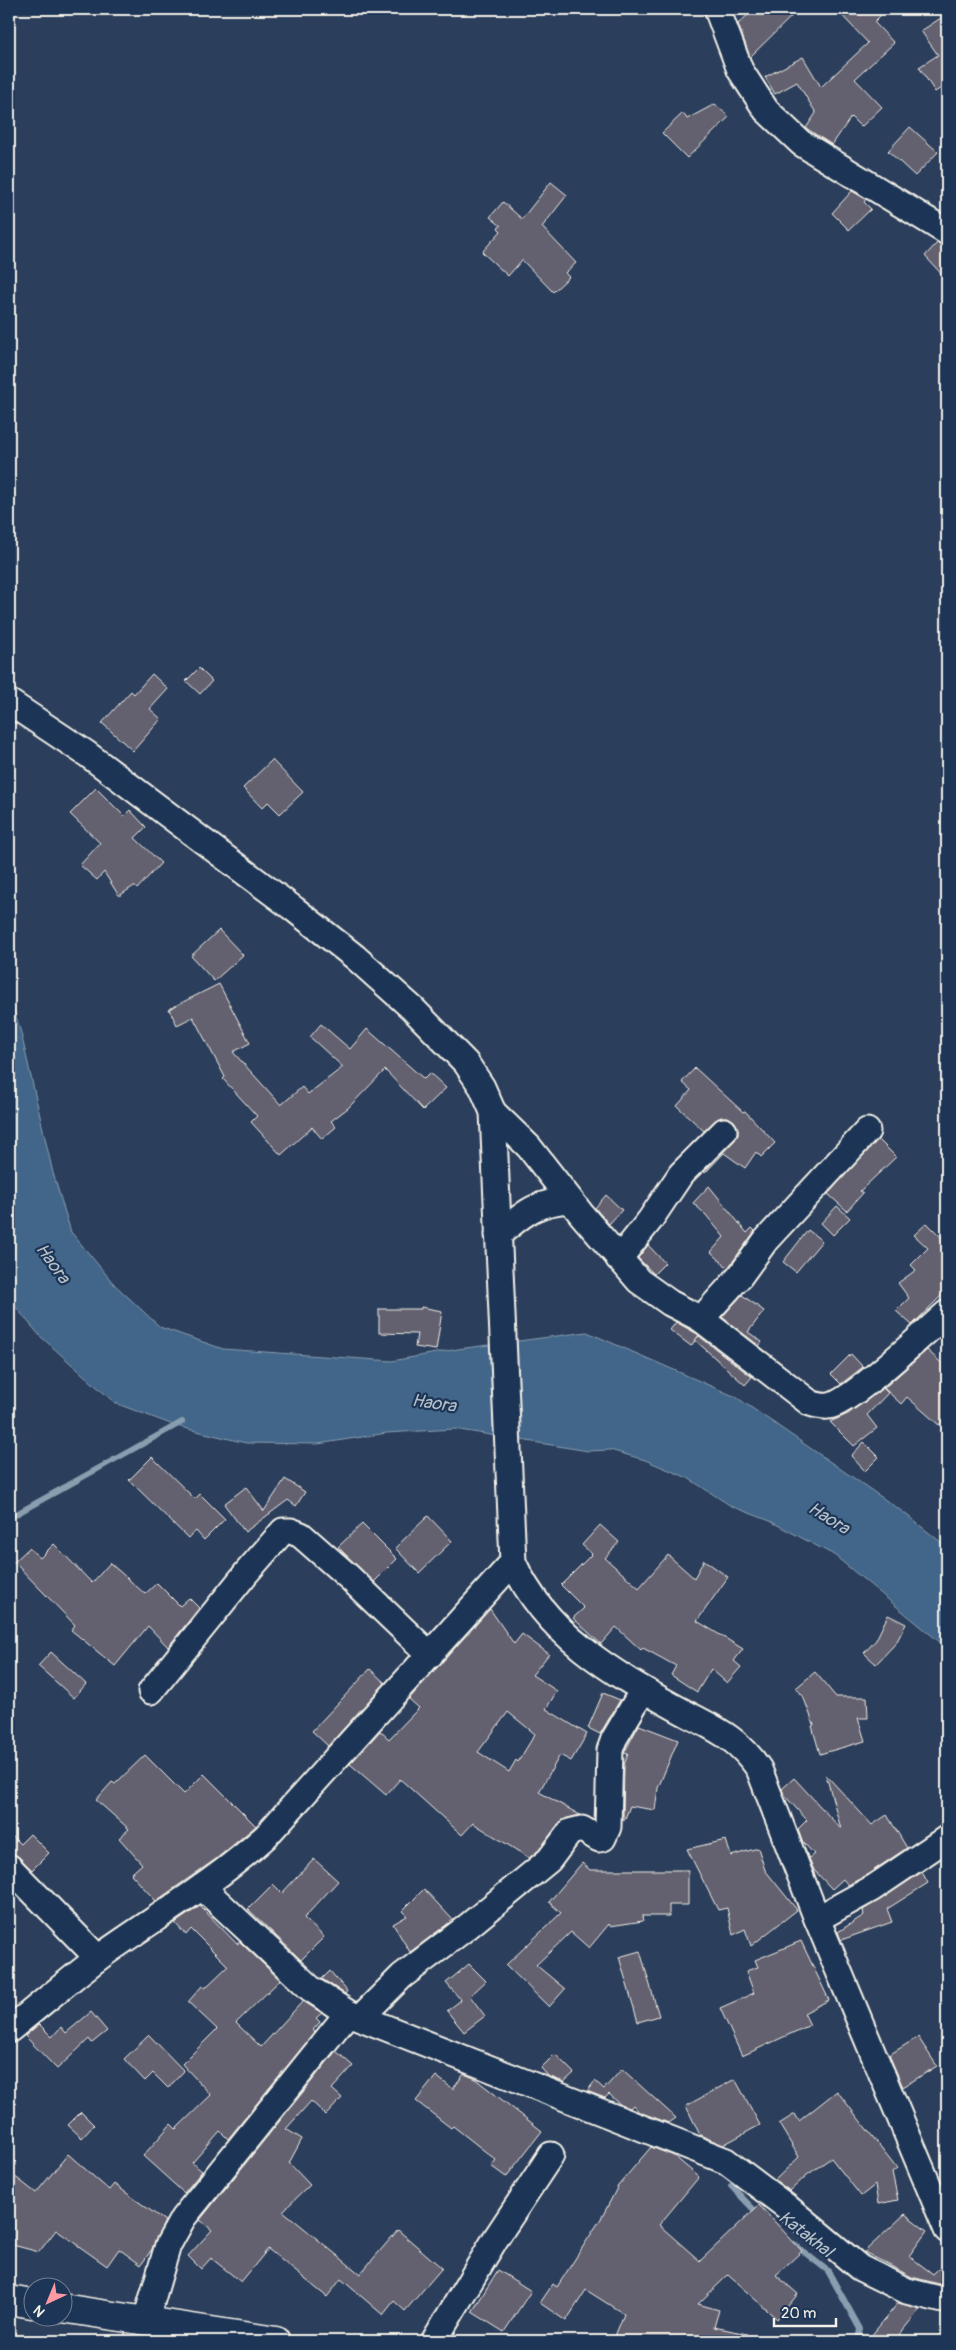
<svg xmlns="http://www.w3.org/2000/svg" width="956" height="2350" font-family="Pangolin,sans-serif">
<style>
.water{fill:#426689;stroke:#899eaf}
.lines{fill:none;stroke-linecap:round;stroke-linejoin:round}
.stream{stroke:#899eaf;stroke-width:6}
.building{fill:#63606f;stroke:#f4f1e8;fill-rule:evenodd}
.minor-casing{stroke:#f4f1e8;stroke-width:29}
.major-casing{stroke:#f4f1e8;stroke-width:31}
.minor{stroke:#1d3557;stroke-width:25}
.major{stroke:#1d3557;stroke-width:28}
.labels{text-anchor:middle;stroke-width:4.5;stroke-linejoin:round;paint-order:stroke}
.water-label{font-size:18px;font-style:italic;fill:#b6c0c7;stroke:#1d3557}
</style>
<rect width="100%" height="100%" fill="#2b3e5c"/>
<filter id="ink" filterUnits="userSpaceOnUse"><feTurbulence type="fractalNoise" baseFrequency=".02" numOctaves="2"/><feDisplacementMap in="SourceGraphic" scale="10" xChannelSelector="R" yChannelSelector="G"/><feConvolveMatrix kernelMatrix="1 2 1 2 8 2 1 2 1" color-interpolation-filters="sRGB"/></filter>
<g filter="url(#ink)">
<!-- water -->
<path class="water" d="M 9,993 L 21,1033 L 53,1173 L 71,1232 L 114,1284 L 160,1327 L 223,1349 L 392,1361 L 458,1349 L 587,1332 L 736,1397 L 903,1512 L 947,1547 L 947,1648 L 834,1555 L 770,1521 L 731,1506 L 688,1478 L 645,1460 L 610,1450 L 588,1451 L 454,1429 L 387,1433 L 318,1444 L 246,1443 L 176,1426 L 115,1403 L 40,1336 L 9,1299 Z"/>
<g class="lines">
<!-- stream -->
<g class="stream">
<path d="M 9,1518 L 182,1422"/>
<path d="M 731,2186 L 760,2216"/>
<path d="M 794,2244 L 828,2271 L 860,2329 L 858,2341"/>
<path d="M 9,2336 L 46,2341"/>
</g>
</g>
<!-- building -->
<g class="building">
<path d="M 754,9 L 799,9 L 750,57 L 738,24 Z"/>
<path d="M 836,9 L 887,9 L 874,22 L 894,43 L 855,79 L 882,107 L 861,127 L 851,117 L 832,145 L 806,128 L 816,113 L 797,82 L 775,94 L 765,77 L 803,57 L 821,87 L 868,43 Z"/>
<path d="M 947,14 L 947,84 L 935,92 L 919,67 L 938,55 L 921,31 Z"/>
<path d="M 715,104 L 729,117 L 687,158 L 662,133 L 683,113 L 687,119 Z"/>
<path d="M 910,127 L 938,152 L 915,176 L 888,151 Z"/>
<path d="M 551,182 L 567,195 L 542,227 L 576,263 L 565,273 L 569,277 L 553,292 L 522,260 L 508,276 L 482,252 L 501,231 L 498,228 L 501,226 L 490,217 L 503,202 L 522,219 Z"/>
<path d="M 852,191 L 866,199 L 864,202 L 871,209 L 849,230 L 832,213 Z"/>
<path d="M 937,243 L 947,246 L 947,280 L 925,256 Z"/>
<path d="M 199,668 L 212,681 L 200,694 L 186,681 Z"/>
<path d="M 152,674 L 168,689 L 150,709 L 161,719 L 133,751 L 102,723 L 131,691 L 134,694 Z"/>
<path d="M 272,760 L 303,792 L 280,814 L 268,802 L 262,808 L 243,788 Z"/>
<path d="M 96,788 L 124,816 L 130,810 L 146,827 L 135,838 L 161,863 L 137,889 L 134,886 L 119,896 L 104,872 L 97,880 L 80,865 L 100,843 L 70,814 Z"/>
<path d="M 219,930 L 243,955 L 214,981 L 191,956 Z"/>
<path d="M 219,984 L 250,1043 L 233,1052 L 281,1105 L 302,1087 L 308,1094 L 343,1067 L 310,1037 L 321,1024 L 350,1049 L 367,1029 L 424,1079 L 430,1073 L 446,1088 L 423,1110 L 385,1070 L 348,1108 L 331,1121 L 336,1127 L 322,1139 L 312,1127 L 281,1155 L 251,1122 L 257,1116 L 223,1079 L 225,1077 L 193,1017 L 177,1025 L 169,1009 Z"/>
<path d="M 695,1068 L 743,1112 L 745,1111 L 775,1143 L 761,1157 L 756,1152 L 745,1168 L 724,1153 L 705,1173 L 704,1172 L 734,1141 L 738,1135 L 738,1128 L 734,1121 L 728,1117 L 721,1117 L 704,1131 L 677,1106 L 691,1090 L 682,1082 Z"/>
<path d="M 878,1139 L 896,1157 L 860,1191 L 863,1193 L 847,1211 L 828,1194 Z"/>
<path d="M 709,1186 L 747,1233 L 752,1228 L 755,1231 L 728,1268 L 711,1252 L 724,1237 L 706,1215 L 693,1203 Z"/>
<path d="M 606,1195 L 622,1210 L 609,1224 L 595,1208 Z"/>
<path d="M 837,1206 L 850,1218 L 833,1235 L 821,1223 Z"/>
<path d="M 927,1223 L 947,1243 L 947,1290 L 912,1325 L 896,1311 L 909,1298 L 898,1283 L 916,1270 L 911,1265 L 928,1248 L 914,1235 Z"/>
<path d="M 808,1230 L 822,1241 L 796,1272 L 783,1262 Z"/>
<path d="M 648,1245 L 665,1263 L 654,1274 L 638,1258 Z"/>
<path d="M 742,1295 L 764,1311 L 748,1332 L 762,1342 L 759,1346 L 722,1317 Z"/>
<path d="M 421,1307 L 442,1311 L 436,1350 L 415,1347 L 417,1334 L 379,1333 L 379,1309 L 421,1309 Z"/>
<path d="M 676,1322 L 699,1335 L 691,1346 L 670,1330 Z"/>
<path d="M 699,1336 L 752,1377 L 745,1385 L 695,1340 Z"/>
<path d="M 927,1350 L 947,1368 L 947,1415 L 939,1425 L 907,1397 L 901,1404 L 884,1388 Z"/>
<path d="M 851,1354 L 863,1367 L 841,1384 L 831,1374 Z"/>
<path d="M 883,1388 L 888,1393 L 867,1415 L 877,1428 L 854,1446 L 830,1422 L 848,1414 Z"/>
<path d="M 864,1442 L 879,1457 L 865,1471 L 851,1456 Z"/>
<path d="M 152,1457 L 195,1499 L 200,1494 L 225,1519 L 204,1540 L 196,1531 L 188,1538 L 129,1480 Z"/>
<path d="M 285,1479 L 305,1492 L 296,1506 L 288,1500 L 245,1532 L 224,1504 L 246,1487 L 264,1511 Z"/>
<path d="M 428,1516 L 452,1541 L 419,1573 L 395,1548 Z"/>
<path d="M 362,1524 L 397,1559 L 374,1582 L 338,1547 Z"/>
<path d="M 600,1525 L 619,1542 L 605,1558 L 639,1588 L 668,1555 L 694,1578 L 704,1560 L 728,1577 L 697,1621 L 743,1649 L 734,1661 L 741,1667 L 727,1683 L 711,1669 L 697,1692 L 671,1675 L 676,1666 L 643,1648 L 641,1650 L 616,1627 L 601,1644 L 573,1618 L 584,1608 L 561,1585 L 592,1554 L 582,1545 Z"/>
<path d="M 54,1544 L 92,1583 L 110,1563 L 145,1594 L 157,1583 L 180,1606 L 189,1598 L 199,1608 L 168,1647 L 148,1626 L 115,1666 L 71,1630 L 75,1625 L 14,1562 L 29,1548 L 40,1558 Z"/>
<path d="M 490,1609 L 514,1644 L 522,1634 L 549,1654 L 532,1675 L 557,1691 L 546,1709 L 587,1734 L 571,1761 L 560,1755 L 539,1792 L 580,1815 L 567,1818 L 559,1823 L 539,1850 L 529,1858 L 473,1823 L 462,1835 L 400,1779 L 386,1795 L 350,1764 L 380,1731 L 389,1739 L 419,1708 L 409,1699 ZM 508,1712 L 535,1734 L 518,1762 L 516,1760 L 509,1772 L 478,1752 Z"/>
<path d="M 888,1615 L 906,1624 L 896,1643 L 876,1664 L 864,1653 L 876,1640 Z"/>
<path d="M 51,1652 L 86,1684 L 74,1698 L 38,1666 Z"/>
<path d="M 370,1669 L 385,1683 L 328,1746 L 312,1731 Z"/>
<path d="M 815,1672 L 836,1697 L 867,1697 L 868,1718 L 858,1718 L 865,1741 L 820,1754 L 812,1726 L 814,1725 L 803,1696 L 796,1688 Z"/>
<path d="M 603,1693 L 620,1700 L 600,1734 L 588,1728 Z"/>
<path d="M 639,1725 L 678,1740 L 658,1788 L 655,1810 L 630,1806 L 624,1821 L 623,1820 L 624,1765 L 628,1754 L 624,1753 Z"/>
<path d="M 145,1755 L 184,1794 L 204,1774 L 256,1826 L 216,1859 L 156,1901 L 131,1874 L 142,1864 L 119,1838 L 129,1829 L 96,1800 L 112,1782 L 115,1784 Z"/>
<path d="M 826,1775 L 872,1825 L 887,1815 L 907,1848 L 865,1876 L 848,1885 L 843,1879 L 832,1889 L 814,1870 L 809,1858 L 814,1854 L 802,1841 L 798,1829 L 807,1820 L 784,1795 L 782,1789 L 794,1778 L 841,1829 Z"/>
<path d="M 9,1833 L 20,1844 L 30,1834 L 49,1853 L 32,1870 L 19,1857 L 9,1853 Z"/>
<path d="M 726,1840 L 731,1856 L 758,1848 L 765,1870 L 797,1910 L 751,1946 L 745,1929 L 733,1935 L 727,1908 L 718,1910 L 687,1849 Z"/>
<path d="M 314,1859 L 338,1881 L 304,1918 L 324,1937 L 301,1960 L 248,1909 L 273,1884 L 282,1893 Z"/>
<path d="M 582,1863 L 590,1870 L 688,1870 L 688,1905 L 669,1905 L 669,1916 L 642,1916 L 643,1921 L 610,1926 L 609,1924 L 589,1948 L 571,1932 L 536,1965 L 565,1989 L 549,2007 L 506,1965 L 561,1913 L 549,1902 Z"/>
<path d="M 922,1872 L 928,1883 L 887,1909 L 892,1922 L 841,1940 L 838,1932 L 864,1915 L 863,1910 Z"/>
<path d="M 424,1889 L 453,1920 L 410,1952 L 393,1924 L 407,1916 L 402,1911 Z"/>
<path d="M 200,1906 L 237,1944 L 240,1942 L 280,1980 L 236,2023 L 261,2047 L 303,2001 L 322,2013 L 316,2018 L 320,2022 L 313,2030 L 315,2032 L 228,2139 L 220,2131 L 192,2163 L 202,2171 L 184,2193 L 143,2156 L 171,2124 L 176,2129 L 211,2095 L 182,2064 L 217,2029 L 188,2002 L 202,1986 L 205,1988 L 228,1966 L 191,1929 L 186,1935 L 175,1923 Z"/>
<path d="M 801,1941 L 829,2000 L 804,2013 L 810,2025 L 742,2056 L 720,2008 L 754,1993 L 746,1971 L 758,1967 L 755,1960 Z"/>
<path d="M 640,1951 L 659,2016 L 638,2022 L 619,1957 Z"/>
<path d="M 469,1964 L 486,1981 L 470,1996 L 485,2016 L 464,2032 L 447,2011 L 461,2000 L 446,1983 Z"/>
<path d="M 330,1971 L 347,1991 L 345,1994 L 322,1979 Z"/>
<path d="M 91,2012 L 107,2031 L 92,2043 L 89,2039 L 57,2069 L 25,2036 L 39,2024 L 52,2037 L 61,2027 L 66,2033 Z"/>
<path d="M 149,2035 L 184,2071 L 168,2088 L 153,2073 L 145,2081 L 124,2059 Z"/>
<path d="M 918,2037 L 937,2066 L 903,2087 L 889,2055 Z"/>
<path d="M 336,2051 L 353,2066 L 332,2089 L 342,2098 L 326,2115 L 311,2101 L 286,2129 L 302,2139 L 289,2163 L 310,2185 L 283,2211 L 360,2274 L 398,2230 L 442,2268 L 405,2311 L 394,2301 L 383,2315 L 341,2279 L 327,2297 L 268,2249 L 241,2282 L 211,2258 L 201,2269 L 188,2256 L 212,2230 L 200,2220 Z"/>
<path d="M 555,2054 L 574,2073 L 564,2082 L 548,2076 L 541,2068 Z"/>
<path d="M 622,2069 L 676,2118 L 669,2123 L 639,2112 L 633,2105 L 630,2108 L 621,2105 L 609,2094 L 605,2098 L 587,2091 L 595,2081 L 604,2089 Z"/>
<path d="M 464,2074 L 474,2078 L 542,2131 L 506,2177 L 491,2166 L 496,2160 L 453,2126 L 451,2128 L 416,2101 L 436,2076 L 453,2089 Z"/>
<path d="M 735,2079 L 760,2125 L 723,2145 L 700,2135 L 686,2106 Z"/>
<path d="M 837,2091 L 897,2168 L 892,2172 L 898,2200 L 878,2204 L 875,2185 L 861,2196 L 831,2158 L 807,2175 L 790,2191 L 775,2180 L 799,2157 L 779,2124 L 795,2114 L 799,2121 Z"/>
<path d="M 81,2112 L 94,2125 L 82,2138 L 68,2125 Z"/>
<path d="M 651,2147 L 674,2156 L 699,2177 L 659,2225 L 700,2261 L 759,2205 L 802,2251 L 776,2275 L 798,2294 L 777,2319 L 728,2275 L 698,2304 L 719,2310 L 714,2327 L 747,2334 L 747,2341 L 613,2341 L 624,2314 L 586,2290 L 566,2321 L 540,2303 L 553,2284 L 557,2287 L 602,2217 L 618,2186 Z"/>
<path d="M 68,2154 L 109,2190 L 114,2184 L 165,2221 L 152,2249 L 141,2265 L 119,2249 L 107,2266 L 56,2230 L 39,2252 L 9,2244 L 9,2172 L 36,2193 Z"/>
<path d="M 905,2214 L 927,2231 L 909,2256 L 933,2274 L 947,2260 L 947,2286 L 912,2277 L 864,2252 Z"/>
<path d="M 498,2270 L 531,2291 L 504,2332 L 472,2312 Z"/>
<path d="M 898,2303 L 920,2309 L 894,2341 L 867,2341 Z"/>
</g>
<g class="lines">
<!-- minor casing -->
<g class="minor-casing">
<g id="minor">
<path d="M 717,9 L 740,70 L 766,110 L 801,143 L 947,232"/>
<path d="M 9,702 L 87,754 L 294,909 L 355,957 L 412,1008 L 466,1063 L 482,1087 L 493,1112 L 513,1562 C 545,1634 611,1672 678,1709 C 712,1728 736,1735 759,1769 L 817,1919 L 947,2230"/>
<path d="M 493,1112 L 529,1147 L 582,1215 L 639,1281 L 670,1303 L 701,1319 L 810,1403 C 816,1405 822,1407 829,1406 C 852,1402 926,1331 947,1313"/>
<path d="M 498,1235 C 525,1213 533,1203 570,1200"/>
<path d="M 619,1259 L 650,1220 L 681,1174 L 724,1131"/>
<path d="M 701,1319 L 740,1276 L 766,1240 L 867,1131"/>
<path d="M 151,1691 L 247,1572 L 283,1531 L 291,1531 L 301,1535 L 350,1578 L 430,1655"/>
<path d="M 9,1867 L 98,1958"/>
<path d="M 202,1887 L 311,1989 L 348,2013 L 726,2161 L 787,2207 L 860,2268 L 907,2291 L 947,2301"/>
<path d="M 817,1919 L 873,1888 L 947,1838"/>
<path d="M 361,2017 L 402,1976 L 467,1927 L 549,1860 L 570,1832 L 582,1829 L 599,1839 L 603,1838 L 608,1827 L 610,1750 L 614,1739 L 643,1690"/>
<path d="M 9,2030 C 39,2006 68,1981 98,1958 C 154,1918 213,1884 265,1837 L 513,1562"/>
<path d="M 146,2320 L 168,2245 L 183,2218 L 348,2013"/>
<path d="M 434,2341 L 496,2238 L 551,2155"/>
</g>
</g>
<!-- major casing -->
<g class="major-casing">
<g id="major">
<path d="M 9,2300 L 32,2304"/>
<path d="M 62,2308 L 276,2341"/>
</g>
</g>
<!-- minor -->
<use href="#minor" class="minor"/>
<!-- major -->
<use href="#major" class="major"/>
</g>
</g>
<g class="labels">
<!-- water labels -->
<g class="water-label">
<text transform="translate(53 1263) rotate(54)" y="6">Haora</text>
<text transform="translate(434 1403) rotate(8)" y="6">Haora</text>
<text transform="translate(829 1518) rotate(32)" y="6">Haora</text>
<text transform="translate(806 2234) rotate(38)" y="6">Katakhal</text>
</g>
</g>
<!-- margin -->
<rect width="956" height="2350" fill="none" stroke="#1d3557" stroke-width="30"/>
<rect x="15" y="15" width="926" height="2320" fill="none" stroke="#f4f1e8" stroke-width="2" filter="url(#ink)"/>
<!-- north arrow -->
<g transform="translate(48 2302) rotate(224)"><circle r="24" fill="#1d3557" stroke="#738091"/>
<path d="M0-4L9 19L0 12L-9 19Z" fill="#ff9aa2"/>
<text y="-8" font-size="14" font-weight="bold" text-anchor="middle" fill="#f4f1e8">N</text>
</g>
<!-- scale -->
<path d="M774 2318v8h62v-8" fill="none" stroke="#f4f1e8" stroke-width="2.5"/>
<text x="781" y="2318" font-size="15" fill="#f4f1e8" stroke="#1d3557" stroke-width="4" paint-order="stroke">20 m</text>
</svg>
